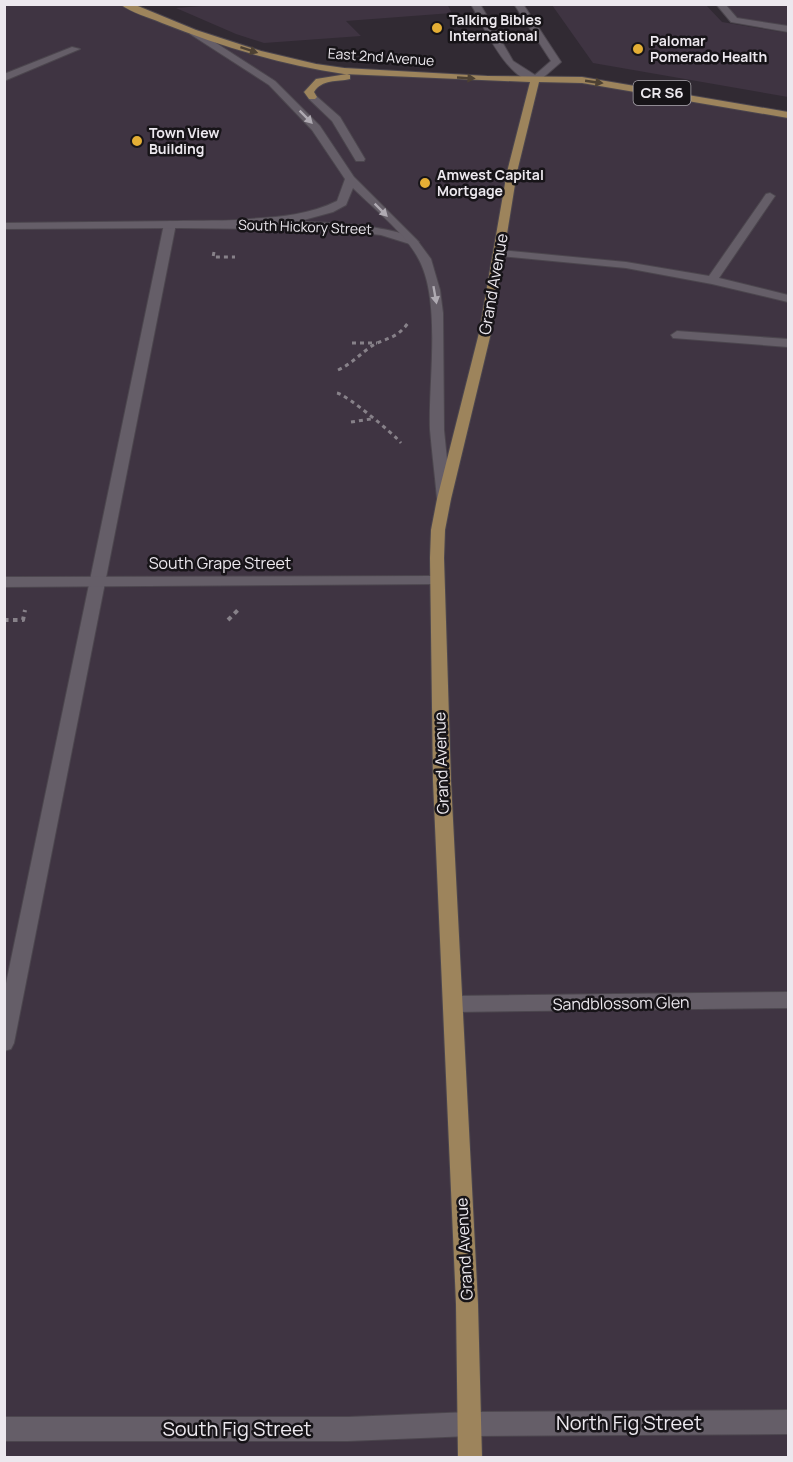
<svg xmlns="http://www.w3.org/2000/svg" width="793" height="1462" font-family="Manrope,sans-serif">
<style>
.built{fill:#3f3442}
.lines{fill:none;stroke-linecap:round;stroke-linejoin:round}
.service-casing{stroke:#4c464e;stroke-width:2}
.minor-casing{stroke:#4c464e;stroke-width:2}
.tertiary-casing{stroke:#4c464e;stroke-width:2}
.secondary-casing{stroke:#4c464e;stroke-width:2}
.primary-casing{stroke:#4c464e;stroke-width:2}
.path-far1{stroke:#878189;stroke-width:3;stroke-dasharray:4 4;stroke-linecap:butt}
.path{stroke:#878189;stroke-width:4;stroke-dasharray:4.5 4.5;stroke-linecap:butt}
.service{fill:#655e68;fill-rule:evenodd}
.minor{fill:#655e68;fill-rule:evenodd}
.tertiary{fill:#655e68;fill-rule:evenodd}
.secondary{fill:#655e68;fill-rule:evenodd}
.primary{fill:#9d845c;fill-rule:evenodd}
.oneway{fill:#4d4133}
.oneway2{fill:#afaab2}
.poi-dot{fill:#e4ae35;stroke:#171418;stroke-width:2}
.labels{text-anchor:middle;stroke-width:5;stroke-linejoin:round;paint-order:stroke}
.far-poi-label{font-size:14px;font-weight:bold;fill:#ece8ee;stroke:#171418;text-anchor:start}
.far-street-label{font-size:14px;fill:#ece8ee;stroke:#171418}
.shield{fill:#171418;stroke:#aca8ae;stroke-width:1.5}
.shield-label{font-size:15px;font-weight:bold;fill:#ece8ee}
.street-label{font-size:16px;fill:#ece8ee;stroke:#171418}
.near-street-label{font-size:20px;fill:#ece8ee;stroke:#171418}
</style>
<rect width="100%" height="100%" fill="#312a33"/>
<!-- built -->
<g class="built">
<path d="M 4,5 L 124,5 L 193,32 L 316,67 L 608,84 L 788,115 L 788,1457 L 5,1457 Z"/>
<path d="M 214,5 L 447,4 L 452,13 L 346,21 L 361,36 L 264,43 L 236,34 L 176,8 Z"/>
<path d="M 552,5 L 706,5 L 722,22 L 788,33 L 788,97 L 593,63 Z"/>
<path d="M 724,5 L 788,5 L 788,26 L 736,18 Z"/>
</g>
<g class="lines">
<!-- service casing -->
<g class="service-casing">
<g id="service">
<path d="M 716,4 L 725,4 L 737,18 L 788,26 L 788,32 L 731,22 Z"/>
<path d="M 72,47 L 80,49 L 4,81 L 4,74 Z"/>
<path d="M 770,193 L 775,196 L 719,278 L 788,295 L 788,302 L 712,284 L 626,268 L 499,256 L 493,253 L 499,250 L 626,262 L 709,276 L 766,194 Z"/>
<path d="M 170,221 L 176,224 L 14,1043 L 11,1049 L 4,1051 L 4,993 L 164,224 Z"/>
<path d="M 677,331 L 788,339 L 788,347 L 673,338 L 671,335 Z"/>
<path d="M 788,992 L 788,1008 L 453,1012 L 446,1009 L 443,1004 L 446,999 L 453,996 Z"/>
</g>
</g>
<!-- minor casing -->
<g class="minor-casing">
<g id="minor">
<path d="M 178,221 C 223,221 391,216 419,242 L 413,245 L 381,235 L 333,230 L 178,228 L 4,229 L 4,223 Z"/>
<path d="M 436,576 L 441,578 L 443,581 L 441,584 L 4,587 L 4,577 Z"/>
<path d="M 470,1412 L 478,1416 L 482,1424 L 478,1432 L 470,1436 L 348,1441 L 4,1441 L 4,1417 L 348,1417 Z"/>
</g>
</g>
<!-- tertiary casing -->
<g class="tertiary-casing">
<path id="tertiary" d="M 788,1410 L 788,1434 L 470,1436 L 462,1432 L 458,1424 L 462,1416 L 470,1412 Z"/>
</g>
<!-- secondary casing -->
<g class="secondary-casing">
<g id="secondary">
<path d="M 471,4 L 480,4 L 513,61 L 535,75 L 551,61 L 514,4 L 523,4 L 561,62 L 538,82 C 510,85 483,26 471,4 Z"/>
<path d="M 190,30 L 196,30 L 275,81 L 320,126 L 354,177 L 417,240 L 431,259 L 440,290 L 443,313 L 444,430 L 451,499 L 449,502 L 439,502 L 437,499 C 435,476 432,453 430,430 C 428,382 442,300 418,258 C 405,233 373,208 353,188 L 346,205 L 333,212 L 300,221 L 219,226 L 217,224 L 223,221 C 262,217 301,219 337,201 L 345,179 L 312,130 L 269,85 L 190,34 Z"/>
<path d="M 309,95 L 315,95 L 340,117 L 365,159 L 364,161 L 356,161 L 332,121 L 309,99 Z"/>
</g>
</g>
<!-- primary casing -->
<g class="primary-casing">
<g id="primary">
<path d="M 120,4 L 133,4 L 196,30 L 261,51 L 316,64 L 344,68 L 487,76 L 582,77 L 788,112 L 788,118 L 582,83 L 539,82 L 517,172 L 491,333 L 451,499 L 445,530 L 444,558 L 451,781 L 478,1304 L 482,1458 L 458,1458 L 456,1304 L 433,781 L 430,558 L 431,530 L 437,499 L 479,333 L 507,172 L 530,82 L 344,74 C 282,65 220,46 162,23 C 148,17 132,13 120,4 Z"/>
<path d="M 347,74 L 350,75 L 350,79 C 337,82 322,79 314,92 L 317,97 L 315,99 L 309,99 L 304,92 L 316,79 Z"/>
</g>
</g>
<!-- path-far1 -->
<g class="path-far1">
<path d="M 214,252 L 213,257 L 235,257"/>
<path d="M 352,343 L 377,343"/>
<path d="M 338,370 C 351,364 358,356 369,348 C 384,337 395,341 408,323"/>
<path d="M 337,393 C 347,395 394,434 401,443"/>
<path d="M 351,422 L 371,419"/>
</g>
<!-- path -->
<g class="path">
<path d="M 4,620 L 23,620 L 25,610"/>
<path d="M 228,620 L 240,608"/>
</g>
<!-- service -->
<use href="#service" class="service"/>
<!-- minor -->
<use href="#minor" class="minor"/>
<!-- tertiary -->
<use href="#tertiary" class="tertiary"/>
<!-- secondary -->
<use href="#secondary" class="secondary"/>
<!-- primary -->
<use href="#primary" class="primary"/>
</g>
<!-- one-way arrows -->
<defs><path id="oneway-solid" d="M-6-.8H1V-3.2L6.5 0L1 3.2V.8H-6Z" transform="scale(1.5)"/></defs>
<g class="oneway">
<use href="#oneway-solid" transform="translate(249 50) rotate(18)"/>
<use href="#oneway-solid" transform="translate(466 78) rotate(3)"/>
<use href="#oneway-solid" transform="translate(594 82) rotate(8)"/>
</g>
<g class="oneway2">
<use href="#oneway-solid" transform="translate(306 117) rotate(45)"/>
<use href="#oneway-solid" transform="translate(381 210) rotate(45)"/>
<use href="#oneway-solid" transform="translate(435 295) rotate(80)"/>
</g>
<!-- markers -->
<g class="poi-dot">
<circle cx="437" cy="28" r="6"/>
<circle cx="638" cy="49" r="6"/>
<circle cx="137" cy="141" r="6"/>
<circle cx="425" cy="183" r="6"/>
</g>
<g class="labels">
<!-- far-poi labels -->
<g class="far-poi-label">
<text x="449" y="25">Talking Bibles<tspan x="449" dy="16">International</tspan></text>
<text x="650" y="46">Palomar<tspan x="650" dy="16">Pomerado Health</tspan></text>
<text x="149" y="138">Town View<tspan x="149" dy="16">Building</tspan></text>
<text x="437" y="180">Amwest Capital<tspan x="437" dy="16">Mortgage</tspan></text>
</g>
<!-- far-street labels -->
<g class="far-street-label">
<text transform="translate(381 57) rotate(4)" y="5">East 2nd Avenue</text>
<text transform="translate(305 227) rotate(2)" y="5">South Hickory Street</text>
</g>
<!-- shield labels -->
<rect class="shield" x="633.5" y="81" width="57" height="24" rx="4.5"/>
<g class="shield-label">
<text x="662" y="98">CR S6</text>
</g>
<!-- street labels -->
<g class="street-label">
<text transform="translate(493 284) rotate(-80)" y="6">Grand Avenue</text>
<text x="220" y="569">South Grape Street</text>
<text transform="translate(441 763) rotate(-92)" y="6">Grand Avenue</text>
<text transform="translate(621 1003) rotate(-1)" y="6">Sandblossom Glen</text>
<text transform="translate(464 1249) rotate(-93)" y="6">Grand Avenue</text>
</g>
<!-- near-street labels -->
<g class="near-street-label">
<text x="629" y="1430">North Fig Street</text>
<text x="237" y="1436">South Fig Street</text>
</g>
</g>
<!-- border -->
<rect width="793" height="1462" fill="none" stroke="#ece8ee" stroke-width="12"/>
</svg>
